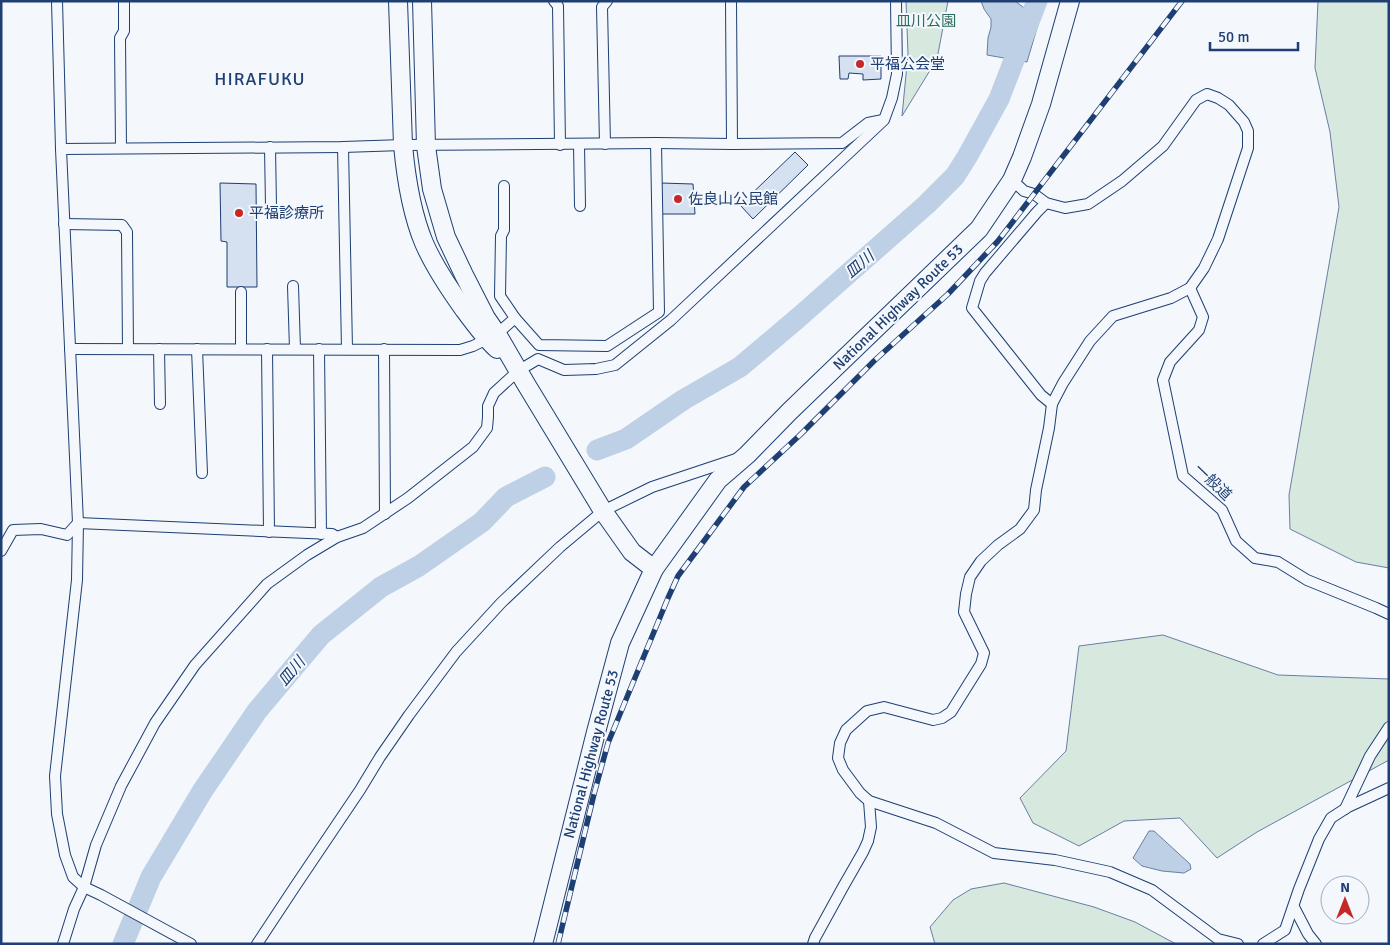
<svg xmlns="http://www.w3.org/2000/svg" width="1390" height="945" font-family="Signika,'Noto Sans JP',sans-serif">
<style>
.green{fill:#d7e8df;stroke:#687fa3}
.water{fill:#bed0e5;stroke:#687fa3}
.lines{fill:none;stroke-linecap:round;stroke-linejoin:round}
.river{stroke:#bed0e5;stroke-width:21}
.building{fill:#d5e0f0;stroke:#1d3f73}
.minor-casing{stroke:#1d3f73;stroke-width:12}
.trunk-casing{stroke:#1d3f73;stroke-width:20}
.minor{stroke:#f4f7fb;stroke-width:10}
.trunk{stroke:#f4f7fb;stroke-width:18}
.rail-casing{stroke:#1d3f73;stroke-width:5.5}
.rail{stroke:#f4f7fb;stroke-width:4;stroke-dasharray:11;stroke-linecap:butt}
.poi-dot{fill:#c62828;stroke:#f4f7fb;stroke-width:2}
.labels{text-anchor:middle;stroke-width:4;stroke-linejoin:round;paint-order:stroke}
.park-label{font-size:15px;fill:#2c6c60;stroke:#f4f7fb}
.poi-label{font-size:15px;fill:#1d3f73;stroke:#f4f7fb;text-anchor:start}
.street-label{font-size:15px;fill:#1d3f73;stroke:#f4f7fb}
.water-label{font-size:16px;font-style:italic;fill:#1d3f73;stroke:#f4f7fb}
.quarter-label{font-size:18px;letter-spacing:1px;fill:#1d3f73;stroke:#f4f7fb}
</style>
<rect width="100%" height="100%" fill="#f4f7fb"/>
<!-- green -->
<g class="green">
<path d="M 906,1 L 948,1 L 937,59 L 902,116 L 908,54 Z"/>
<path d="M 1318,1 L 1389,1 L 1389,568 L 1356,562 L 1290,529 L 1289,495 L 1339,207 L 1330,132 L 1315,68 Z"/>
<path d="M 1163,635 L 1278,675 L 1389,679 L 1389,760 L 1257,832 L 1217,858 L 1180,818 L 1124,821 L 1079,846 L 1033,823 L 1020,798 L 1066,751 L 1079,646 Z"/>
<path d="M 1004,883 L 1094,907 L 1135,922 L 1176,944 L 935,944 L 930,927 L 953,900 L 971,889 Z"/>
</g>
<!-- water -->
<g class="water">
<path d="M 981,1 L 1015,1 L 1027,10 L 1028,1 L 1043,1 L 1040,18 L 1027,62 L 987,55 L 988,38 L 991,27 L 991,19 L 984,9 Z"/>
<path d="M 1149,831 L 1154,831 L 1190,864 L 1191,869 L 1184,873 L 1162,871 L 1142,866 L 1133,858 Z"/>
</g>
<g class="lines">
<!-- river -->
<g class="river">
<path d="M 597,450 L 626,439 L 683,400 L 740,367 L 798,318 L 927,204 L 955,176 L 967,157 L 999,99 L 1037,1"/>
<path d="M 123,944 L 151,877 L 203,790 L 257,711 L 321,635 L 381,587 L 419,566 L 482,522 L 506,497 L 545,477"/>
</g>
</g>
<!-- building -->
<g class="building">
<path d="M 839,56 L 881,56 L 881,79 L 863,80 L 863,74 L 849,73 L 848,79 L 840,79 Z"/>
<path d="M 795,152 L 808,165 L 753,219 L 740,205 Z"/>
<path d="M 220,183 L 256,184 L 257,287 L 227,287 L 227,242 L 221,241 Z"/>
<path d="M 661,183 L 693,184 L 695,214 L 661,214 Z"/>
</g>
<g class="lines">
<!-- minor casing -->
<g class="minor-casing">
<g id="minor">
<path d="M 57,1 L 61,149 L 78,523 L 77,580 L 55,776 L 57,814 L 65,855 L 73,877 L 84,887 L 101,895 L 191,944"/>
<path d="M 554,1 L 558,6 L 560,145"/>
<path d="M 731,1 L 732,144"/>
<path d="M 579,144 L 580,206"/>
<path d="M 605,144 L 602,7 L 607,1"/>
<path d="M 270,147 L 271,207"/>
<path d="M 343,147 L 347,349"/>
<path d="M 121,148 L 120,38 L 124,31 L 124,1"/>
<path d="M 61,149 L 343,147 L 403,145 L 656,143 L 732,144 L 842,143 L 868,123 L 883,120"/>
<path d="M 1012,180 L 1024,191 L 1034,194 L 1046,203 L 1065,208 L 1088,204 L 1122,181 L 1163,146 L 1196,100 L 1207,94 L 1218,98 L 1229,105 L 1244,122 L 1248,131 L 1248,148 L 1218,239 L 1204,268 L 1190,288 L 1171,298 L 1113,316 L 1090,341 L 1063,383 L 1052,404 L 1049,428 L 1036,490 L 1034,510 L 1020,529 L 998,545 L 981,561 L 970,577 L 966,594 L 964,612 L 984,653 L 981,664 L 951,712 L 942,718 L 933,720 L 884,707 L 867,711 L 846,730 L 840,743 L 838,758 L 843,770 L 860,793 L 869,801 L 936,823 L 994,853 L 1055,860 L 1110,872 L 1152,890 L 1218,939 L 1238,944"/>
<path d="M 504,186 L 504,230 L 501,236 L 500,296 L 515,318"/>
<path d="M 1046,203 L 1037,212 L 985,273 L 980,281 L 972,308 L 1041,395 L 1052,404"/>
<path d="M 64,224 L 122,225 L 127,232 L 128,349"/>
<path d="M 293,286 L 295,349"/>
<path d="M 1190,288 L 1203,317 L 1199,330 L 1170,362 L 1163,380 L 1183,476 L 1222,510 L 1236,541 L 1255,558 L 1278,562 L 1307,580 L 1376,608 L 1389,614"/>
<path d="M 241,292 L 241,349"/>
<path d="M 70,349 L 460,350 L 473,346 L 497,334 L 515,318 L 539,345 L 607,346 L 659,312 L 656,143"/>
<path d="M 159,349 L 160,404"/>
<path d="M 197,349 L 202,473"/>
<path d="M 267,349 L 269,532"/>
<path d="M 319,349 L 321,534"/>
<path d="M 384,349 L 385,514"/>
<path d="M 1,551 L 13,530 L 41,529 L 67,535 L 78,523 L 332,534 L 337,537"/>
<path d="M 1345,809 L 1370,756 L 1389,727"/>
<path d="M 1294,907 L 1308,934 L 1316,944"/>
<path d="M 63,944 L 74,909 L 84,887 L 96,845 L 121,786 L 155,723 L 195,665 L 267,584 L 307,555 L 337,537 L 363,528 L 408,498 L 473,447 L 487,428 L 488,417 L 488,406 L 494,393 L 518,371 L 538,359 L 564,370 L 596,369 L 615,365 L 671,320 L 884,120 L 892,98 L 897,74 L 896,1"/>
<path d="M 257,944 L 294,888 L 360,790 L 380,757 L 409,715 L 456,652 L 501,603 L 560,547 L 603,511 L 652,487 L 739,458"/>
<path d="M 813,944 L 815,938 L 843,887 L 863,852 L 868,841 L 871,827 L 869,801"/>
<path d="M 1263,944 L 1285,930 L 1299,889 L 1319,839 L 1331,818 L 1348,807 L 1389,788"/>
</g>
</g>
<!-- trunk casing -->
<g class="trunk-casing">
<g id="trunk">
<path d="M 398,1 L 403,145 C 406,178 411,212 424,243 C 434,266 448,287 463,308 C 474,323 484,337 497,349"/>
<path d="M 422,1 L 426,146 L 432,189 L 446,237 L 464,275 L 486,318 L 497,334 L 526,384 L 603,511 L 632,552 L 654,569"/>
<path d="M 543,944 L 596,732 L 620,643 L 654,569 L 718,480 L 747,455 L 790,411 L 979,229 L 1012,180 L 1022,157 L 1041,104 L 1070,1"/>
</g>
</g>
<!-- minor -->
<use href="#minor" class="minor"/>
<!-- trunk -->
<use href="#trunk" class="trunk"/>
<!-- rail casing -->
<g class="rail-casing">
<path id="rail" d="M 558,944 L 594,794 L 608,743 L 668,598 L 678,576 L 744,487 L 800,435 L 874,361 L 948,294 L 998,241 L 1182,1"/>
</g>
<!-- rail -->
<use href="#rail" class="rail"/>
</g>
<!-- markers -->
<g class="poi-dot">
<circle cx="860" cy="64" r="5"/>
<circle cx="678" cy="199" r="5"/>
<circle cx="239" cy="213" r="5"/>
</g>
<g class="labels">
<!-- park labels -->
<g class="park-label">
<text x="926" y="26">皿川公園</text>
</g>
<!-- poi labels -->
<g class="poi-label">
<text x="870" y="69">平福公会堂</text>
<text x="688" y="204">佐良山公民館</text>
<text x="249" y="218">平福診療所</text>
</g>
<!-- street labels -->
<g class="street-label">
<text transform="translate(898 307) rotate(-44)" y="5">National Highway Route 53</text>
<text transform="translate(1213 482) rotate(44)" y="5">一般道</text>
<text transform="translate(591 754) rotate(-75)" y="5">National Highway Route 53</text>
</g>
<!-- water labels -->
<g class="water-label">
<text transform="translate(859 264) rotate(-41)" y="6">皿川</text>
<text transform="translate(291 671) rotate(-50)" y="6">皿川</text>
</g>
<!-- quarter labels -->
<g class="quarter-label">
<text x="260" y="85">HIRAFUKU</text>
</g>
</g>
<!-- border -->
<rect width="1390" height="945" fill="none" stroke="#1d3f73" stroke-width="5"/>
<!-- north arrow -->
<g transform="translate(1345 900)"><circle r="24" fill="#f4f7fb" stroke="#9eadc5"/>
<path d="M0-4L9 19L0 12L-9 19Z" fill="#c62828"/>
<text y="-8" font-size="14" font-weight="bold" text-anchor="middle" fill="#1d3f73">N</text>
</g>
<!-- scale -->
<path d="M1210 42v8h88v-8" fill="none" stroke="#1d3f73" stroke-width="2.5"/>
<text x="1218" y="42" font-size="15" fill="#1d3f73" stroke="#f4f7fb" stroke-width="4" paint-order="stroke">50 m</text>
</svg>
